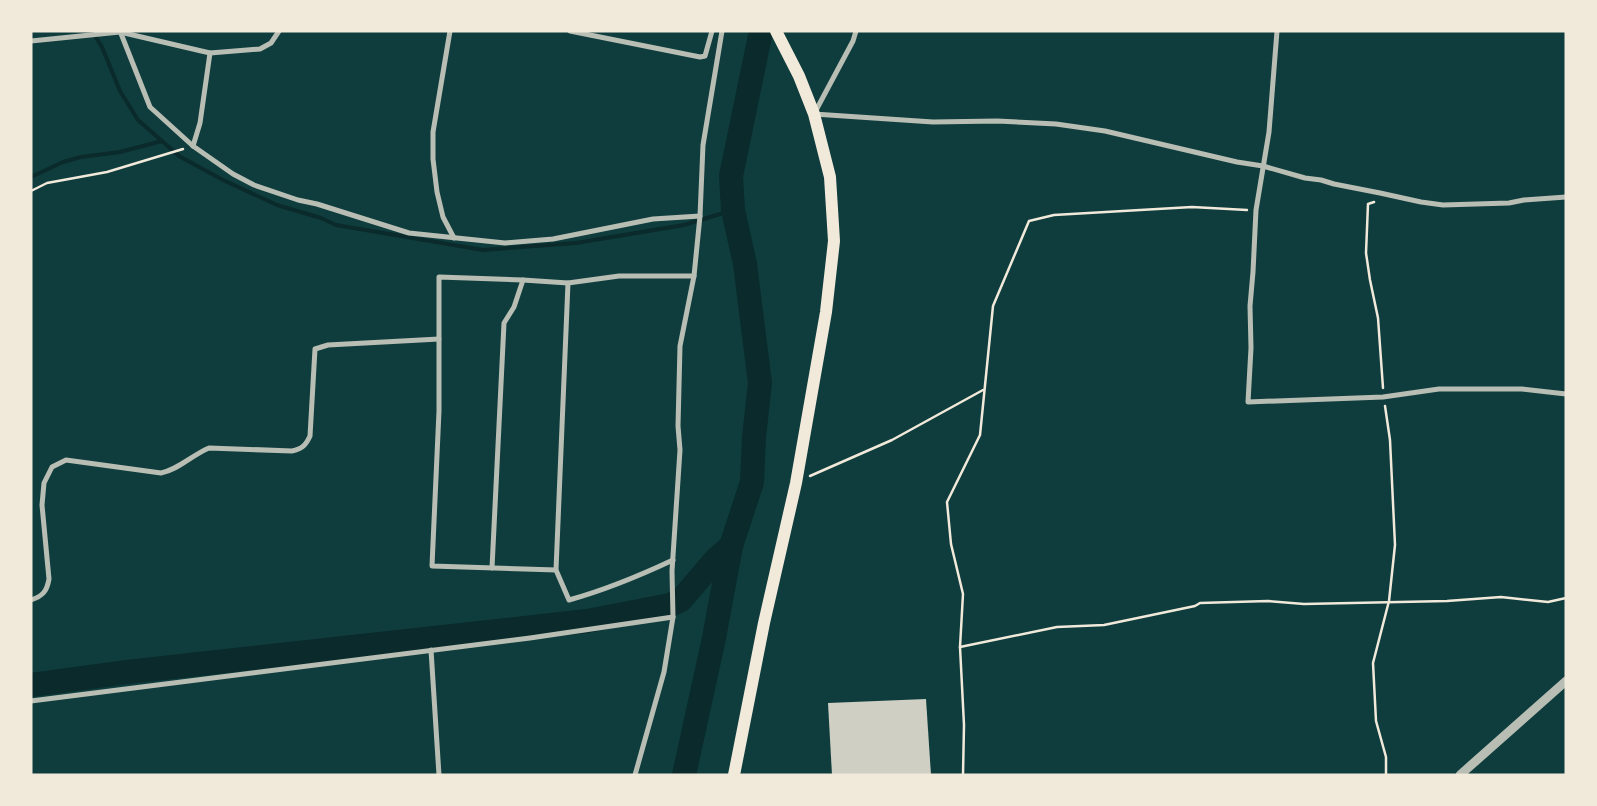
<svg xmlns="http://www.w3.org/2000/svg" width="1597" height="806" font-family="Barlow,sans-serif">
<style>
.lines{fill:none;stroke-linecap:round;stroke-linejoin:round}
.stream{stroke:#0a2a2b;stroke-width:4}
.river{stroke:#0a2a2b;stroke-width:24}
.building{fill:#cfcfc3}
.path{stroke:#f1e9da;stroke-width:2.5}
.minor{stroke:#b8beb3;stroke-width:5}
.tertiary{stroke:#b8beb3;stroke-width:9}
.trunk{stroke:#f1e9da;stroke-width:12}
</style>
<rect width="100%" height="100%" fill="#0f3d3e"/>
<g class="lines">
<!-- stream -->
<g class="stream">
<path d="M 92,31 L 102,47 L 120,91 L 138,120 L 179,156 L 223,180 L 277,205 L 321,218 L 336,225 L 483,250 L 576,243 L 684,225 L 733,210"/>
<path d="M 31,177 L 63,162 L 81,157 L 120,152 L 162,141"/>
</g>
<!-- river -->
<g class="river">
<path d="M 31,685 L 127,672 L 587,621 L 670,605 L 681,600 L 716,559 L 731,546"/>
<path d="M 684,775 L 714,638 L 731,546 L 752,482 L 754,437 L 760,383 L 745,264 L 733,210 L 731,176 L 761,31"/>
</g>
</g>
<!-- building -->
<path class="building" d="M 926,699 L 931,775 L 832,775 L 828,703 Z"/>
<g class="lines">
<!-- path -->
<g class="path">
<path d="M 31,191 L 47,183 L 107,172 L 183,149"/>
<path d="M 1374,202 L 1368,204 L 1366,253 L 1370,280 L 1378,318 L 1383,388"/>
<path d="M 1385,406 L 1390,440 L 1395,545 L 1389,601 L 1373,663 L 1376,721 L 1386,757 L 1386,775"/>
<path d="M 810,476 L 892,440 L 983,390"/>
<path d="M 960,647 L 1057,627 L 1104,625 L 1195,606 L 1200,603 L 1268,601 L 1304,604 L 1447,601 L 1501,597 L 1548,602 L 1566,598"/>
<path d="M 963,775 L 964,725 L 960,647 L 963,594 L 951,544 L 947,502 L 980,435 L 993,306 L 1029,221 L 1054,215 L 1192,207 L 1247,210"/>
</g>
<!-- minor -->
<g class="minor">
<path d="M 120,31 L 150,107 L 193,146 L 233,174 L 254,185 L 298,200 L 317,204 L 409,233 L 505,243 L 553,239 L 653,219 L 700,216"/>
<path d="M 450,31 L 433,132 L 433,159 L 437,192 L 443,217 L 454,238"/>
<path d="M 570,31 L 700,57 L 705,56 L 712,31"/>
<path d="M 856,31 L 853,41 L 814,114 L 933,122 L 997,121 L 1056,124 L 1105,131 L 1237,162 L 1263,166 L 1305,178 L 1321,180 L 1334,184 L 1380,193 L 1421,202 L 1443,205 L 1509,203 L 1524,200 L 1566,197"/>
<path d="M 1277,31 L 1269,132 L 1256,210 L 1253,272 L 1250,306 L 1251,348 L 1248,402 L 1383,397 L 1439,389 L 1522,389 L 1566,394"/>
<path d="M 31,41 L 120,32 L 210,53 L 260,49 L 271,43 L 279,31"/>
<path d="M 193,146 L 200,123 L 210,53"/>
<path d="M 673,560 C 639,576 605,590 569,600 L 556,570 L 568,283 L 619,276 L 694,276"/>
<path d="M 492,568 L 504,323 L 514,307 L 523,280"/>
<path d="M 556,570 L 432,566 L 439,411 L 439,277 L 523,280 L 568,283"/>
<path d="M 31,600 C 43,596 47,591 49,579 L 42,505 L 44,483 L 52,467 L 66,460 L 161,473 C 178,470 192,455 209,448 L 292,451 C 302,449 306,445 310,436 L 315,349 L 328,345 L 439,339"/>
<path d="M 431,650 L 439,775"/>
<path d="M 31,701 L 530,638 L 673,617"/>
<path d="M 635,775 L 664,672 L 673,617 L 672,571 L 680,450 L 678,426 L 680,346 L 694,276 L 700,216 L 703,145 L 722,31"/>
</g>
<!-- tertiary -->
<path class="tertiary" d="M 1460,775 L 1566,681"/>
<!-- trunk -->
<path class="trunk" d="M 734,775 L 764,623 L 796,483 L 826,312 L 834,241 L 830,177 L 814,114 L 799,76 L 776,31"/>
</g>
<!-- border -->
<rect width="1597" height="806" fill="none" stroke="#f1e9da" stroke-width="65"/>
</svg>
